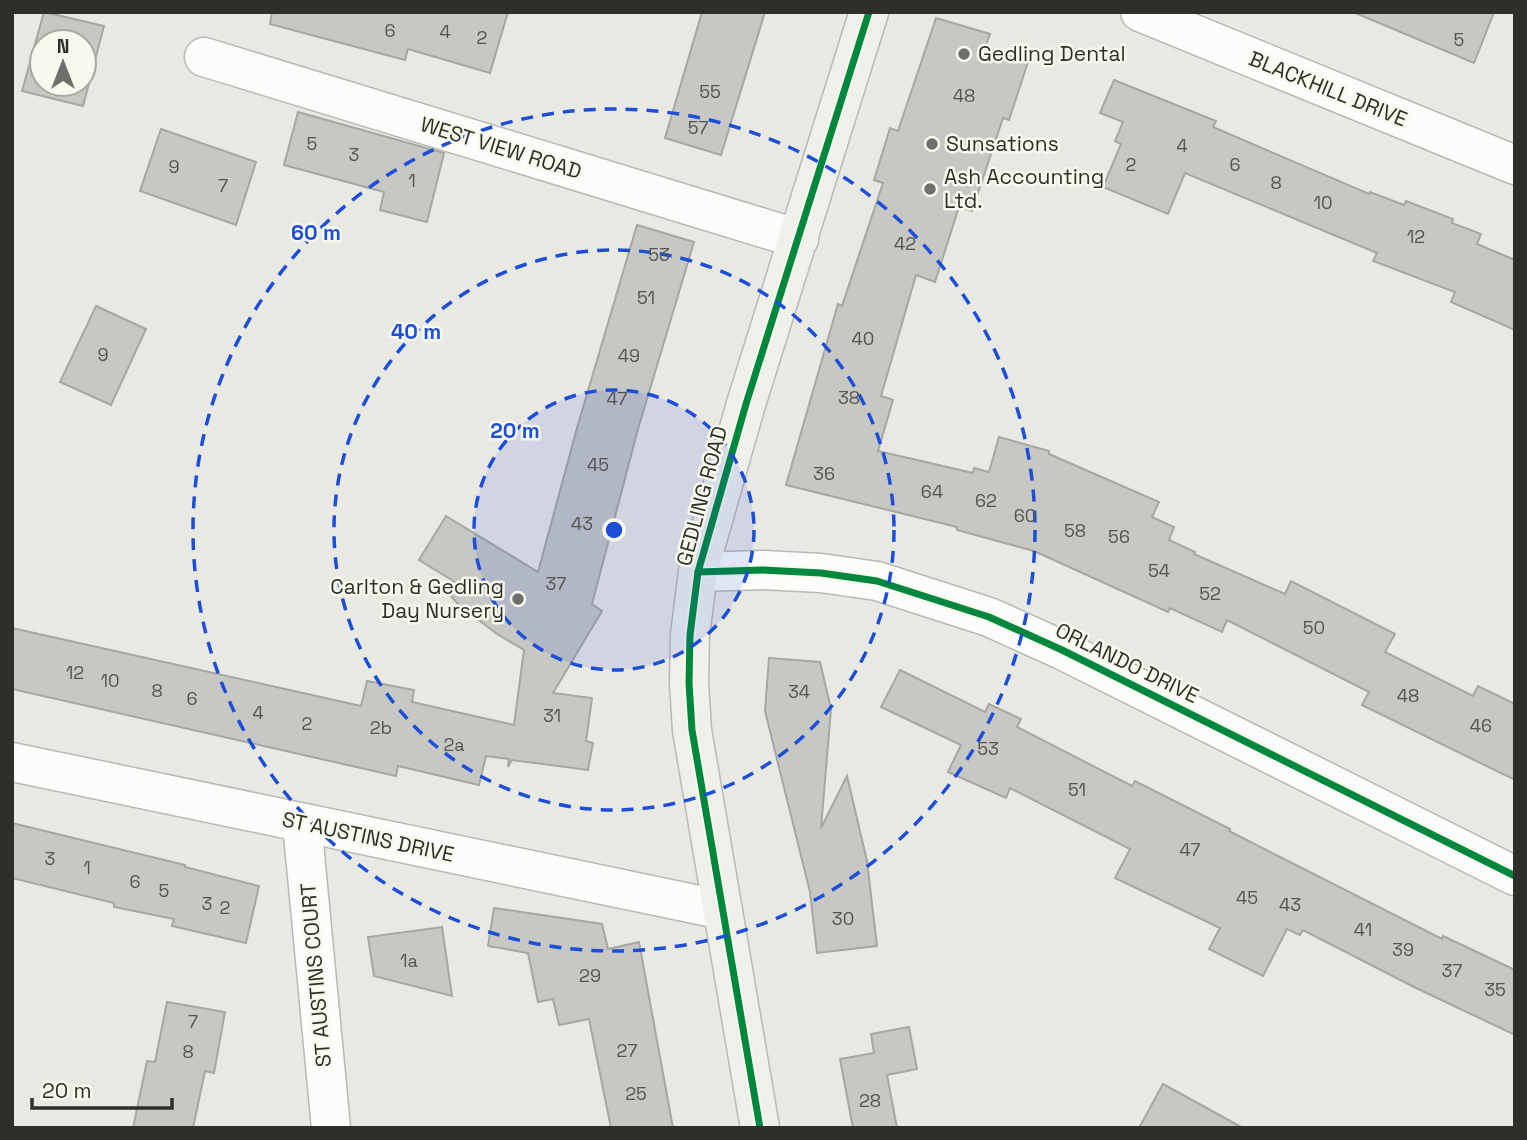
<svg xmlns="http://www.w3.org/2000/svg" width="1527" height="1140" font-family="'Space Grotesk',sans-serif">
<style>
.building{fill:#c7c7c3;stroke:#a6a7a2;stroke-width:2;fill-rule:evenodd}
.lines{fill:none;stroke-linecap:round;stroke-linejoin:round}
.street-casing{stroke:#b9b9b4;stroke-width:41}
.secondary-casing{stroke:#b9b9b4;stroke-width:41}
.street{stroke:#fcfcfb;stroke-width:38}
.secondary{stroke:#f0f0eb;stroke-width:38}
.cycleway-casing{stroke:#f8f9ed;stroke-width:11}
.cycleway{stroke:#00873e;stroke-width:7}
.ring{fill:none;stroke:#1d4ed8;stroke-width:3.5;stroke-dasharray:12 9}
.poi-dot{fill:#6f706b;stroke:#f8f9ed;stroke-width:2.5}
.labels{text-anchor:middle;stroke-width:5;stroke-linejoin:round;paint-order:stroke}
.number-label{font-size:18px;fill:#545550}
.poi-label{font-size:21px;fill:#2e2f2a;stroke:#f8f9ed;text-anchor:start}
.street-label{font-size:21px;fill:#2e2f2a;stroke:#f8f9ed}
.centre{fill:#1d4ed8;stroke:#f8f9ed;stroke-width:3.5}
.ring-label{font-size:21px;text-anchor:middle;font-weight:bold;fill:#1d4ed8;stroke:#f8f9ed;stroke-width:5;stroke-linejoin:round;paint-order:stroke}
</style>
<rect width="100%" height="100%" fill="#e9e9e3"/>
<!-- building -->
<g class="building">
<path d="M 44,12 L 104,26 L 83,106 L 22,91 ZM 42,42 L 84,42 L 84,84 L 42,84 Z"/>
<path d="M 272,12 L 508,12 L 490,73 L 408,49 L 405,60 L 270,24 Z"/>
<path d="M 702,12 L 765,12 L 721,155 L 665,138 Z"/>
<path d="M 1353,12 L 1494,12 L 1474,63 Z"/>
<path d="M 936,18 L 990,34 L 985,48 L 1028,62 L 1009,120 L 1003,118 L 972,211 L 959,207 L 935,282 L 916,275 L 881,396 L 893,400 L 878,451 L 973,473 L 974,468 L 989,472 L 999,437 L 1049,451 L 1049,454 L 1159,502 L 1152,517 L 1174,527 L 1169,540 L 1195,552 L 1194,554 L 1285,594 L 1291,581 L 1395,634 L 1385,652 L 1473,696 L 1478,686 L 1515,704 L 1515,780 L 1362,705 L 1369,692 L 1227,620 L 1222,632 L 1170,608 L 1168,612 L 1034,551 L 957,530 L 957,527 L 786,485 L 838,304 L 842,306 L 883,183 L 874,180 L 890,128 L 898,131 Z"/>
<path d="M 1114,80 L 1216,121 L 1213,127 L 1369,194 L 1370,192 L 1404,205 L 1406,201 L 1453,219 L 1452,223 L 1481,234 L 1477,244 L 1515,260 L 1515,330 L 1451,302 L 1455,292 L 1373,261 L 1377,253 L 1185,173 L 1168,214 L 1103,187 L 1121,144 L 1115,141 L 1123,122 L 1100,113 Z"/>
<path d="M 298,112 L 444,153 L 427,222 L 380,210 L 384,192 L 284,165 Z"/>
<path d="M 161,129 L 256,162 L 236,225 L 140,191 Z"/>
<path d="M 637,225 L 694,242 L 638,429 L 592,604 L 602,611 L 553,693 L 592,698 L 586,741 L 593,743 L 588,770 L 512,760 L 508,767 L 509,759 L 486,756 L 479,785 L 398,766 L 396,776 L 12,689 L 12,628 L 361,706 L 367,681 L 414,690 L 412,702 L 514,725 L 524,650 L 497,634 L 459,605 L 448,593 L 455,582 L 419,560 L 446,516 L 538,572 L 577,428 Z"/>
<path d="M 96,306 L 146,329 L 111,405 L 60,382 Z"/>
<path d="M 769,658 L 820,662 L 831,709 L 821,828 L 847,776 L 867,861 L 877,946 L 817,953 L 810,892 L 765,711 Z"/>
<path d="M 900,670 L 985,712 L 989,704 L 1021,719 L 1017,727 L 1132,786 L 1135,781 L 1230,829 L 1229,831 L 1442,939 L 1443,936 L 1515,970 L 1515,1035 L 1414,987 L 1303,930 L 1300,935 L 1287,929 L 1263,976 L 1209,949 L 1220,928 L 1115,878 L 1130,849 L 1010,788 L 1006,798 L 948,772 L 961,745 L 881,707 Z"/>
<path d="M 12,823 L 185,865 L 185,867 L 259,886 L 246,943 L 172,926 L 174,919 L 114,907 L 114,903 L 12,878 Z"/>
<path d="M 494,908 L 602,924 L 608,949 L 639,942 L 673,1128 L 611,1128 L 589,1019 L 559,1025 L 553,999 L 538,1002 L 528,953 L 488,946 Z"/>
<path d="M 442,927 L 452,996 L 374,976 L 368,937 Z"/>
<path d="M 167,1002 L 225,1012 L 214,1073 L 205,1071 L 193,1128 L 133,1128 L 147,1061 L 155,1062 Z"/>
<path d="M 909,1027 L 917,1069 L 887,1075 L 897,1128 L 853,1128 L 840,1059 L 874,1053 L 871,1034 Z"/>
<path d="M 1163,1084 L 1243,1128 L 1139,1128 Z"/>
</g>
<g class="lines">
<!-- street casing -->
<g class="street-casing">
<g id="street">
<path d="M 1140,12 L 1515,165"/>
<path d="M 204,57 L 799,239"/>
<path d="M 698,572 L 763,570 L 821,573 L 877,581 L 989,617 L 1062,650 L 1515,876"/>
<path d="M 12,762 L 723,910"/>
<path d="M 302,823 L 331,1128"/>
</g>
</g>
<!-- secondary casing -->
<g class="secondary-casing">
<path id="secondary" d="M 760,1128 L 692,730 L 689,683 L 690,635 L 698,572 L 746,404 L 869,12"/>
</g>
<!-- street -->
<use href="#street" class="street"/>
<!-- secondary -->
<use href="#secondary" class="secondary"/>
<!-- cycleway casing -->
<g class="cycleway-casing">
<g id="cycleway">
<path d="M 698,572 L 763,570 L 821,573 L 877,581 L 989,617 L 1062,650 L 1515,876"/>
<path d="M 760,1128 L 692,730 L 689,683 L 690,635 L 698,572 L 746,404 L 869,12"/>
</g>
</g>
<!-- cycleway -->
<use href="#cycleway" class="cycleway"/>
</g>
<!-- distance rings -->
<circle cx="614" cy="530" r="140" fill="#1d4ed8" fill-opacity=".12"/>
<g class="ring">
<circle cx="614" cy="530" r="140"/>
<circle cx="614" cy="530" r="280"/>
<circle cx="614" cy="530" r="421"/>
</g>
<!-- markers -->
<g class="poi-dot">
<circle cx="964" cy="54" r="7"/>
<circle cx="932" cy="144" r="7"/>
<circle cx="930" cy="189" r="7"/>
<circle cx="518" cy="599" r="7"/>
</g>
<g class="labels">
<!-- number labels -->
<g class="number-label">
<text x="390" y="37">6</text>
<text x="445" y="38">4</text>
<text x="482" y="44">2</text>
<text x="1459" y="46">5</text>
<text x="710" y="98">55</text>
<text x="964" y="102">48</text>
<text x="698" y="134">57</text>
<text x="312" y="150">5</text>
<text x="1182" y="152">4</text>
<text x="354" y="161">3</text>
<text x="1131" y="171">2</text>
<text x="1235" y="171">6</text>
<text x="174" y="173">9</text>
<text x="412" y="187">1</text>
<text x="1276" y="189">8</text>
<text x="223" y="192">7</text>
<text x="1323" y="209">10</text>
<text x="1416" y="243">12</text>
<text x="905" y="250">42</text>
<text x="659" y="261">53</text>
<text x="646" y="304">51</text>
<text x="863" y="345">40</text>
<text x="103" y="361">9</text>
<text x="629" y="362">49</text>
<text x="849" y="404">38</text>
<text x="617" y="405">47</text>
<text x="598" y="471">45</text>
<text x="824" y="480">36</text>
<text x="932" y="498">64</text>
<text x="986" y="507">62</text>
<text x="1025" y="522">60</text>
<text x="582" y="530">43</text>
<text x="1075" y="537">58</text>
<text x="1119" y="543">56</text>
<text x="1159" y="577">54</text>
<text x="556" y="590">37</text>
<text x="1210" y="600">52</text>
<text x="1314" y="634">50</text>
<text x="75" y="679">12</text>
<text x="110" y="687">10</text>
<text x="157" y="697">8</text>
<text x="799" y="698">34</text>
<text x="1408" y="702">48</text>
<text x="192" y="705">6</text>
<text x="258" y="719">4</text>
<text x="552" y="722">31</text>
<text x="307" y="730">2</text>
<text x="1481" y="732">46</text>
<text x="381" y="734">2b</text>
<text x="454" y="751">2a</text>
<text x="988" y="755">53</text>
<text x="1077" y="796">51</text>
<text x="1190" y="856">47</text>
<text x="50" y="865">3</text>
<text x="87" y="874">1</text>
<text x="135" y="888">6</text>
<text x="164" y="897">5</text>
<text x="1247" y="904">45</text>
<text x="207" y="910">3</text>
<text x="1290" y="911">43</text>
<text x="225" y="914">2</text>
<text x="843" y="925">30</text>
<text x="1363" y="936">41</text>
<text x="1403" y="956">39</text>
<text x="409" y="967">1a</text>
<text x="1452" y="977">37</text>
<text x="590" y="982">29</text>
<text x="1495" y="996">35</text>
<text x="193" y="1028">7</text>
<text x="627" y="1057">27</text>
<text x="188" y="1058">8</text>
<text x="636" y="1100">25</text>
<text x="870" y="1107">28</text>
</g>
<!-- poi labels -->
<g class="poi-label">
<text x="978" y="61">Gedling Dental</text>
<text x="946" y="151">Sunsations</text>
<text x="944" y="184">Ash Accounting<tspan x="944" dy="24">Ltd.</tspan></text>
<text x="504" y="594" text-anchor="end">Carlton &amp; Gedling<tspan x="504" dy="24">Day Nursery</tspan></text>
</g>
<!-- street labels -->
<g class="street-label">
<text transform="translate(1328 89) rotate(22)" y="7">BLACKHILL DRIVE</text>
<text transform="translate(501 148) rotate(17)" y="7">WEST VIEW ROAD</text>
<text transform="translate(702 496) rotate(-75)" y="7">GEDLING ROAD</text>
<text transform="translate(1127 663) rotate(26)" y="7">ORLANDO DRIVE</text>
<text transform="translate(368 837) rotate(12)" y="7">ST AUSTINS DRIVE</text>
<text transform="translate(316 975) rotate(-95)" y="7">ST AUSTINS COURT</text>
</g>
</g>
<circle cx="614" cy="530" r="10" class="centre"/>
<g class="ring-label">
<text x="316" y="240">60 m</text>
<text x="416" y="339">40 m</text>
<text x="515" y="438">20 m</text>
</g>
<!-- border -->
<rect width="1527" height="1140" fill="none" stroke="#2e2f2a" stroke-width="28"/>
<!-- north arrow -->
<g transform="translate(63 63)"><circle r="33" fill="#f8f9ed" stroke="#a7a89f" stroke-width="2"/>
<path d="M0-5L12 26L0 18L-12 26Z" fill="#6f706b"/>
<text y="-10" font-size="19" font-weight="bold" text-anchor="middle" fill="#2e2f2a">N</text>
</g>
<!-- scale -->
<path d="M32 1098v10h140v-10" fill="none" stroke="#2e2f2a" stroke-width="3.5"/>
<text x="42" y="1098" font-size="21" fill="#2e2f2a" stroke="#f8f9ed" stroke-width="5" paint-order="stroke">20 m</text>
</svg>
